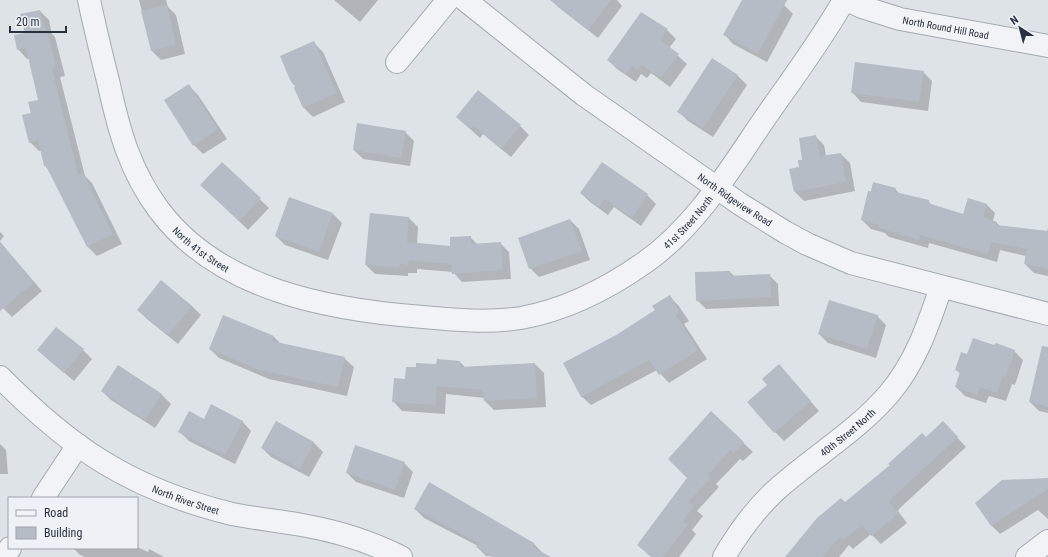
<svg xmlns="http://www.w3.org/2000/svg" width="1048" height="557" font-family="'Roboto Condensed',sans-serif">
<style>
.shadow{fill:#0003}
.building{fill:#b5bcc5}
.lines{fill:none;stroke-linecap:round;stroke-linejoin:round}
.minor-casing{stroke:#a3aab2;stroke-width:24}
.minor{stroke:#f1f3f6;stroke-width:22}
.labels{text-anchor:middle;stroke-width:3;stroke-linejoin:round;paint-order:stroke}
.street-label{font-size:10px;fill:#27313f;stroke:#eef1f6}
</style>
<rect width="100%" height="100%" fill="#dee3e8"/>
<!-- shadow -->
<g class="shadow">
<path d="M 139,0 L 166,0 L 168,7 L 176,15 L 185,54 L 161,60 L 152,51 Z"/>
<path d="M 334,0 L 378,0 L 360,22 Z"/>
<path d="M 551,0 L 617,0 L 622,6 L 598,38 L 558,7 Z"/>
<path d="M 743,0 L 775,0 L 784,5 L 793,14 L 767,62 L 733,44 L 724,34 Z"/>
<path d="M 40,11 L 49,20 L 52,34 L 55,37 L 65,76 L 60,77 L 85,176 L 92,183 L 122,244 L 97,256 L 88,247 L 50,171 L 45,166 L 41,151 L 39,151 L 30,142 L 32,114 L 39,100 L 29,58 L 27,59 L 18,49 Z"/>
<path d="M 667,30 L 676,39 L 669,48 L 687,64 L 670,87 L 651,73 L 647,78 L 641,74 L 636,82 L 617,69 L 608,60 Z"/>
<path d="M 313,42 L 323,52 L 345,102 L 313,117 L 304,108 Z"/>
<path d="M 713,60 L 738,76 L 747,85 L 713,137 L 688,121 L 679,112 Z"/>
<path d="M 923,72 L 932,81 L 928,111 L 861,102 L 852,92 Z"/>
<path d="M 189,86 L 198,95 L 227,139 L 203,154 L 194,145 Z"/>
<path d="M 457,117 L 520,126 L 529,135 L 511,157 L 483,134 L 480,138 Z"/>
<path d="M 405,132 L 414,141 L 410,166 L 363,159 L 354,150 Z"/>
<path d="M 815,136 L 824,145 L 826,156 L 841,154 L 850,163 L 855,191 L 804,201 L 795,192 L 800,168 Z"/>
<path d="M 222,163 L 269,208 L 248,230 L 211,194 Z"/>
<path d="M 895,189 L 900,194 L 928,201 L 933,206 L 964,215 L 986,204 L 995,213 L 993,221 L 996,222 L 1000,226 L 1047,232 L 1048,228 L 1048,276 L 1034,273 L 1025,264 L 1026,256 L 1000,250 L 997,262 L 929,243 L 928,248 L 889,237 L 885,233 L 871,229 L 862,220 Z"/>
<path d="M 581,193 L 647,195 L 656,204 L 641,226 L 614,207 L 608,215 L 590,202 Z"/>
<path d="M 333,214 L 342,223 L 328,260 L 285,245 L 276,236 Z"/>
<path d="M 409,218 L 418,227 L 417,244 L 451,247 L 470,237 L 478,245 L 500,243 L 509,252 L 511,279 L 462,282 L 453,272 L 417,269 L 417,273 L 408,273 L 408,276 L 375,274 L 366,265 Z"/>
<path d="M 570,220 L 579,229 L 590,260 L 539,277 L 530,268 Z"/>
<path d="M 0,232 L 4,236 L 0,241 Z"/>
<path d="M 0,242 L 42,291 L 12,317 L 0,305 Z"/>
<path d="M 730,272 L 734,276 L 769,275 L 778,284 L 779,306 L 706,309 L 697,300 Z"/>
<path d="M 161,282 L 192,306 L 201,315 L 178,344 L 147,319 L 138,310 Z"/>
<path d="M 669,296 L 678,305 L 689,321 L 684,324 L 707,359 L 669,383 L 657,370 L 591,405 L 581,396 L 618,335 L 656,310 Z"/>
<path d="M 877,316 L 886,325 L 876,358 L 828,343 L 819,334 Z"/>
<path d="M 273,336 L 281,344 L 344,358 L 354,367 L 347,396 L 269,379 L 219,358 L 210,349 Z"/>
<path d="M 994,346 L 1014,351 L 1023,360 L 1015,385 L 1012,384 L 1006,401 L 989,396 L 986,403 L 965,396 L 956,387 L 961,374 L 956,370 L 968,355 Z"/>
<path d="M 83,350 L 92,359 L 74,381 L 48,359 Z"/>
<path d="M 460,362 L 466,368 L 535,364 L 544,373 L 546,407 L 494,410 L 485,401 L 485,398 L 446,394 L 445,414 L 402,411 L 393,401 L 406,380 L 437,365 Z"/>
<path d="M 779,365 L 819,411 L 784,441 L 775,432 L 768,385 Z"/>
<path d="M 118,366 L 162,395 L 171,404 L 155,428 L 111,400 L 102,391 Z"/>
<path d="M 1048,374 L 1048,413 L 1039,411 L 1030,402 Z"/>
<path d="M 711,412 L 753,452 L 743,461 L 740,459 L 716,484 L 719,487 L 697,511 L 703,516 L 692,530 L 696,534 L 679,557 L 651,557 L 638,545 L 689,478 Z"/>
<path d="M 204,420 L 242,421 L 251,431 L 235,464 L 189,441 L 179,431 Z"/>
<path d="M 276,423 L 314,443 L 323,452 L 309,477 L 271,457 L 262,448 Z"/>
<path d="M 952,432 L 966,447 L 900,508 L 898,511 L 907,523 L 881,544 L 871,534 L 853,549 L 849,545 L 839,557 L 786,557 L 845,503 L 926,439 Z"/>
<path d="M 0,444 L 6,450 L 8,474 L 0,474 Z"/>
<path d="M 404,463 L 413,472 L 404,498 L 356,482 L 347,473 Z"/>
<path d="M 1048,479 L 1048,519 L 1038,510 L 1000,534 L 991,525 Z"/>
<path d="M 430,484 L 534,544 L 543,553 L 549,557 L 486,556 L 477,547 L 478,546 L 424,518 L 415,509 Z"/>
<path d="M 137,547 L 148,552 L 149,549 L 164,557 L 85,557 L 80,555 L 73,548 L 137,548 Z"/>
</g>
<!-- building -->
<g class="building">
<path d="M 550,0 L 611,0 L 588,30 Z"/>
<path d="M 742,0 L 787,0 L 758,53 L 723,35 Z"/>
<path d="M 167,5 L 176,45 L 151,51 L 141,11 Z"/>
<path d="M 40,10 L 44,27 L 46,27 L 56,67 L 52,68 L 78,175 L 83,173 L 113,234 L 87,247 L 46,166 L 44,166 L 38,140 L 29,143 L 22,115 L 31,113 L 28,102 L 38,100 L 26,48 L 17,50 L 14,35 L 25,33 L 20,14 Z"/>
<path d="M 641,12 L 668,29 L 660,40 L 679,54 L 661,78 L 642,65 L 638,70 L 632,66 L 626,74 L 607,60 Z"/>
<path d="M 314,41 L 337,93 L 303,108 L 294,88 L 295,86 L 291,82 L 280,56 Z"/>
<path d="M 712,58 L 738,75 L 703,128 L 677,112 Z"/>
<path d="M 855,62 L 924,71 L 919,102 L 851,93 Z"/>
<path d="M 189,84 L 218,129 L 193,146 L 164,100 Z"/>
<path d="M 478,90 L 521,125 L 501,149 L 474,126 L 470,129 L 456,117 Z"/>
<path d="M 357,123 L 406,131 L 401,158 L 353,150 Z"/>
<path d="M 816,135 L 820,156 L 841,153 L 846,182 L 794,192 L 789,169 L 799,167 L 798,160 L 802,160 L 799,138 Z"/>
<path d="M 222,162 L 261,198 L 239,221 L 200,185 Z"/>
<path d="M 602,162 L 648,194 L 632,218 L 605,199 L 599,207 L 580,193 Z"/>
<path d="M 873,182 L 896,188 L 895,192 L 929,200 L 928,203 L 963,214 L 968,198 L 987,204 L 983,217 L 997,222 L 996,225 L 1048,231 L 1048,269 L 1024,264 L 1027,249 L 991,242 L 988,254 L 920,235 L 919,240 L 898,234 L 899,233 L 879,228 L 879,225 L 861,220 L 868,191 L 871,191 Z"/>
<path d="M 289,197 L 333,213 L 319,252 L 275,236 Z"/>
<path d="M 370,213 L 409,217 L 407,242 L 450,246 L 450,237 L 471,236 L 471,244 L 501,242 L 503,270 L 452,274 L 451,264 L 409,260 L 408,265 L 400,264 L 399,268 L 365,265 Z"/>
<path d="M 570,219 L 582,251 L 529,269 L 518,238 Z"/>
<path d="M 0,242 L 34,282 L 0,311 Z"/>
<path d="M 730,271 L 730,276 L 770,274 L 771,297 L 696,301 L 695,272 Z"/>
<path d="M 161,280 L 192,306 L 168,335 L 137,310 Z"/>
<path d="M 670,295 L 680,312 L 676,315 L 698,350 L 659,375 L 649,360 L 581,397 L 563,363 L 618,334 L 655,310 L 652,306 Z"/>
<path d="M 829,300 L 878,315 L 867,349 L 818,334 Z"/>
<path d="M 223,315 L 274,336 L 272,341 L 345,357 L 338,387 L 259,370 L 209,349 Z"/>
<path d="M 56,327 L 84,349 L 64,373 L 37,350 Z"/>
<path d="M 973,338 L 994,345 L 996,343 L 1015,350 L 1006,377 L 1003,376 L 997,393 L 980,387 L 977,395 L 955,387 L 960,372 L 955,370 L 961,352 L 967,354 Z"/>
<path d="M 1042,346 L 1048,347 L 1048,407 L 1029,402 Z"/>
<path d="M 437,359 L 460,361 L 460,367 L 535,363 L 537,398 L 484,401 L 483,390 L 437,386 L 436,405 L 392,402 L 394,378 L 405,379 L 406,367 L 416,367 L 416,363 L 436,364 Z"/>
<path d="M 779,364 L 811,401 L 774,433 L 747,402 L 767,385 L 762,379 Z"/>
<path d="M 118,365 L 162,394 L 145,420 L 101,391 Z"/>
<path d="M 211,404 L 243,421 L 225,455 L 178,432 L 189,411 L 204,419 Z"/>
<path d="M 711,411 L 744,442 L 734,453 L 730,450 L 708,475 L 711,478 L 688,502 L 694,506 L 683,521 L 688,525 L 663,557 L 652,557 L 637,545 L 687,478 L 668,459 Z"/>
<path d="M 276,421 L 314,442 L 300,469 L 261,448 Z"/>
<path d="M 943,421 L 958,437 L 892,498 L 893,499 L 889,502 L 899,513 L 871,536 L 862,525 L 843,540 L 840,536 L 823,557 L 785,557 L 817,518 L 841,498 L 845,502 L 890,465 L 888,464 L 922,433 L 926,437 Z"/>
<path d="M 355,445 L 405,462 L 395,490 L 346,473 Z"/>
<path d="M 1048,478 L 1048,489 L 991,526 L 975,503 L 1002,480 Z"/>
<path d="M 429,482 L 534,543 L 532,547 L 551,557 L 492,557 L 476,547 L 479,543 L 414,509 Z"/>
</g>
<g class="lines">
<!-- minor casing -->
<g class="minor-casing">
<g id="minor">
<path id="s1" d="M 89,0 C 95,28 102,57 109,85 C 119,131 130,171 159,210 C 219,290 329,310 423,317 C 455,320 489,323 521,318 C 565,310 607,289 644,263 C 696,227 730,169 765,118 C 792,79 821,41 844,0"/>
<path id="s2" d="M 465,0 L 584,95 L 740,204 L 785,232 L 807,244 L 851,263 L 1048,314"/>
<path id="s3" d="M 847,0 L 862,7 L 900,19 L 1048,46"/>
<path d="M 397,62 L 448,0"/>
<path id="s4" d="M 0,377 C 31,408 65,439 103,462 C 142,486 187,503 232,514 C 257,519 282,521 307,526 C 340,532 371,542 401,557"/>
<path d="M 43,498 L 78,445"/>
<path d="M 4,557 L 10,548"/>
<path id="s5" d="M 724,557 C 738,533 754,511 774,492 C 811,458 855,433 888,395 C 915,364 928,326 941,287"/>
<path d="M 1027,557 L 1048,541"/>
</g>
</g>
<!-- minor -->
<use href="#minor" class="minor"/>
</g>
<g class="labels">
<!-- street labels -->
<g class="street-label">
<text dy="4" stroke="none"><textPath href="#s3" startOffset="103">North Round Hill Road</textPath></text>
<text dy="4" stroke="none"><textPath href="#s2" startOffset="336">North Ridgeview Road</textPath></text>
<text dy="4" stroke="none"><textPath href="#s1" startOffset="811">41st Street North</textPath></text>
<text dy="4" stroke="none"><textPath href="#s1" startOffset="281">North 41st Street</textPath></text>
<text dy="4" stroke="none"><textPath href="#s5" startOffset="177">40th Street North</textPath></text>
<text dy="4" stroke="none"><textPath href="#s4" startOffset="225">North River Street</textPath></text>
</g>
</g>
<!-- legend -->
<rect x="8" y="497" width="130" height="52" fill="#eef1f6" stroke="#9ea4ad"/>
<rect x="16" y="510" width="20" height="6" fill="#f1f3f6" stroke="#9ea4ad"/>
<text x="44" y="517" font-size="12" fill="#27313f">Road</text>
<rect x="16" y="527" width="20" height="12" fill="#b5bcc5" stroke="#9ea4ad"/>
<text x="44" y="537" font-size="12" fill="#27313f">Building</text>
<!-- north arrow -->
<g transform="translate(1020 28) rotate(324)" stroke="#eef1f6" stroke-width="3" paint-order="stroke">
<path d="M0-3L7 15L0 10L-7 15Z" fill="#27313f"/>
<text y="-6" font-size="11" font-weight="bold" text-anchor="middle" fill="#27313f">N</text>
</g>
<!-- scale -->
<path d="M10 26v6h56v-6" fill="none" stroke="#27313f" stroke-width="2"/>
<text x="16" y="26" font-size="12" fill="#27313f" stroke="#eef1f6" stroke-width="3" paint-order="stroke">20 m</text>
</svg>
